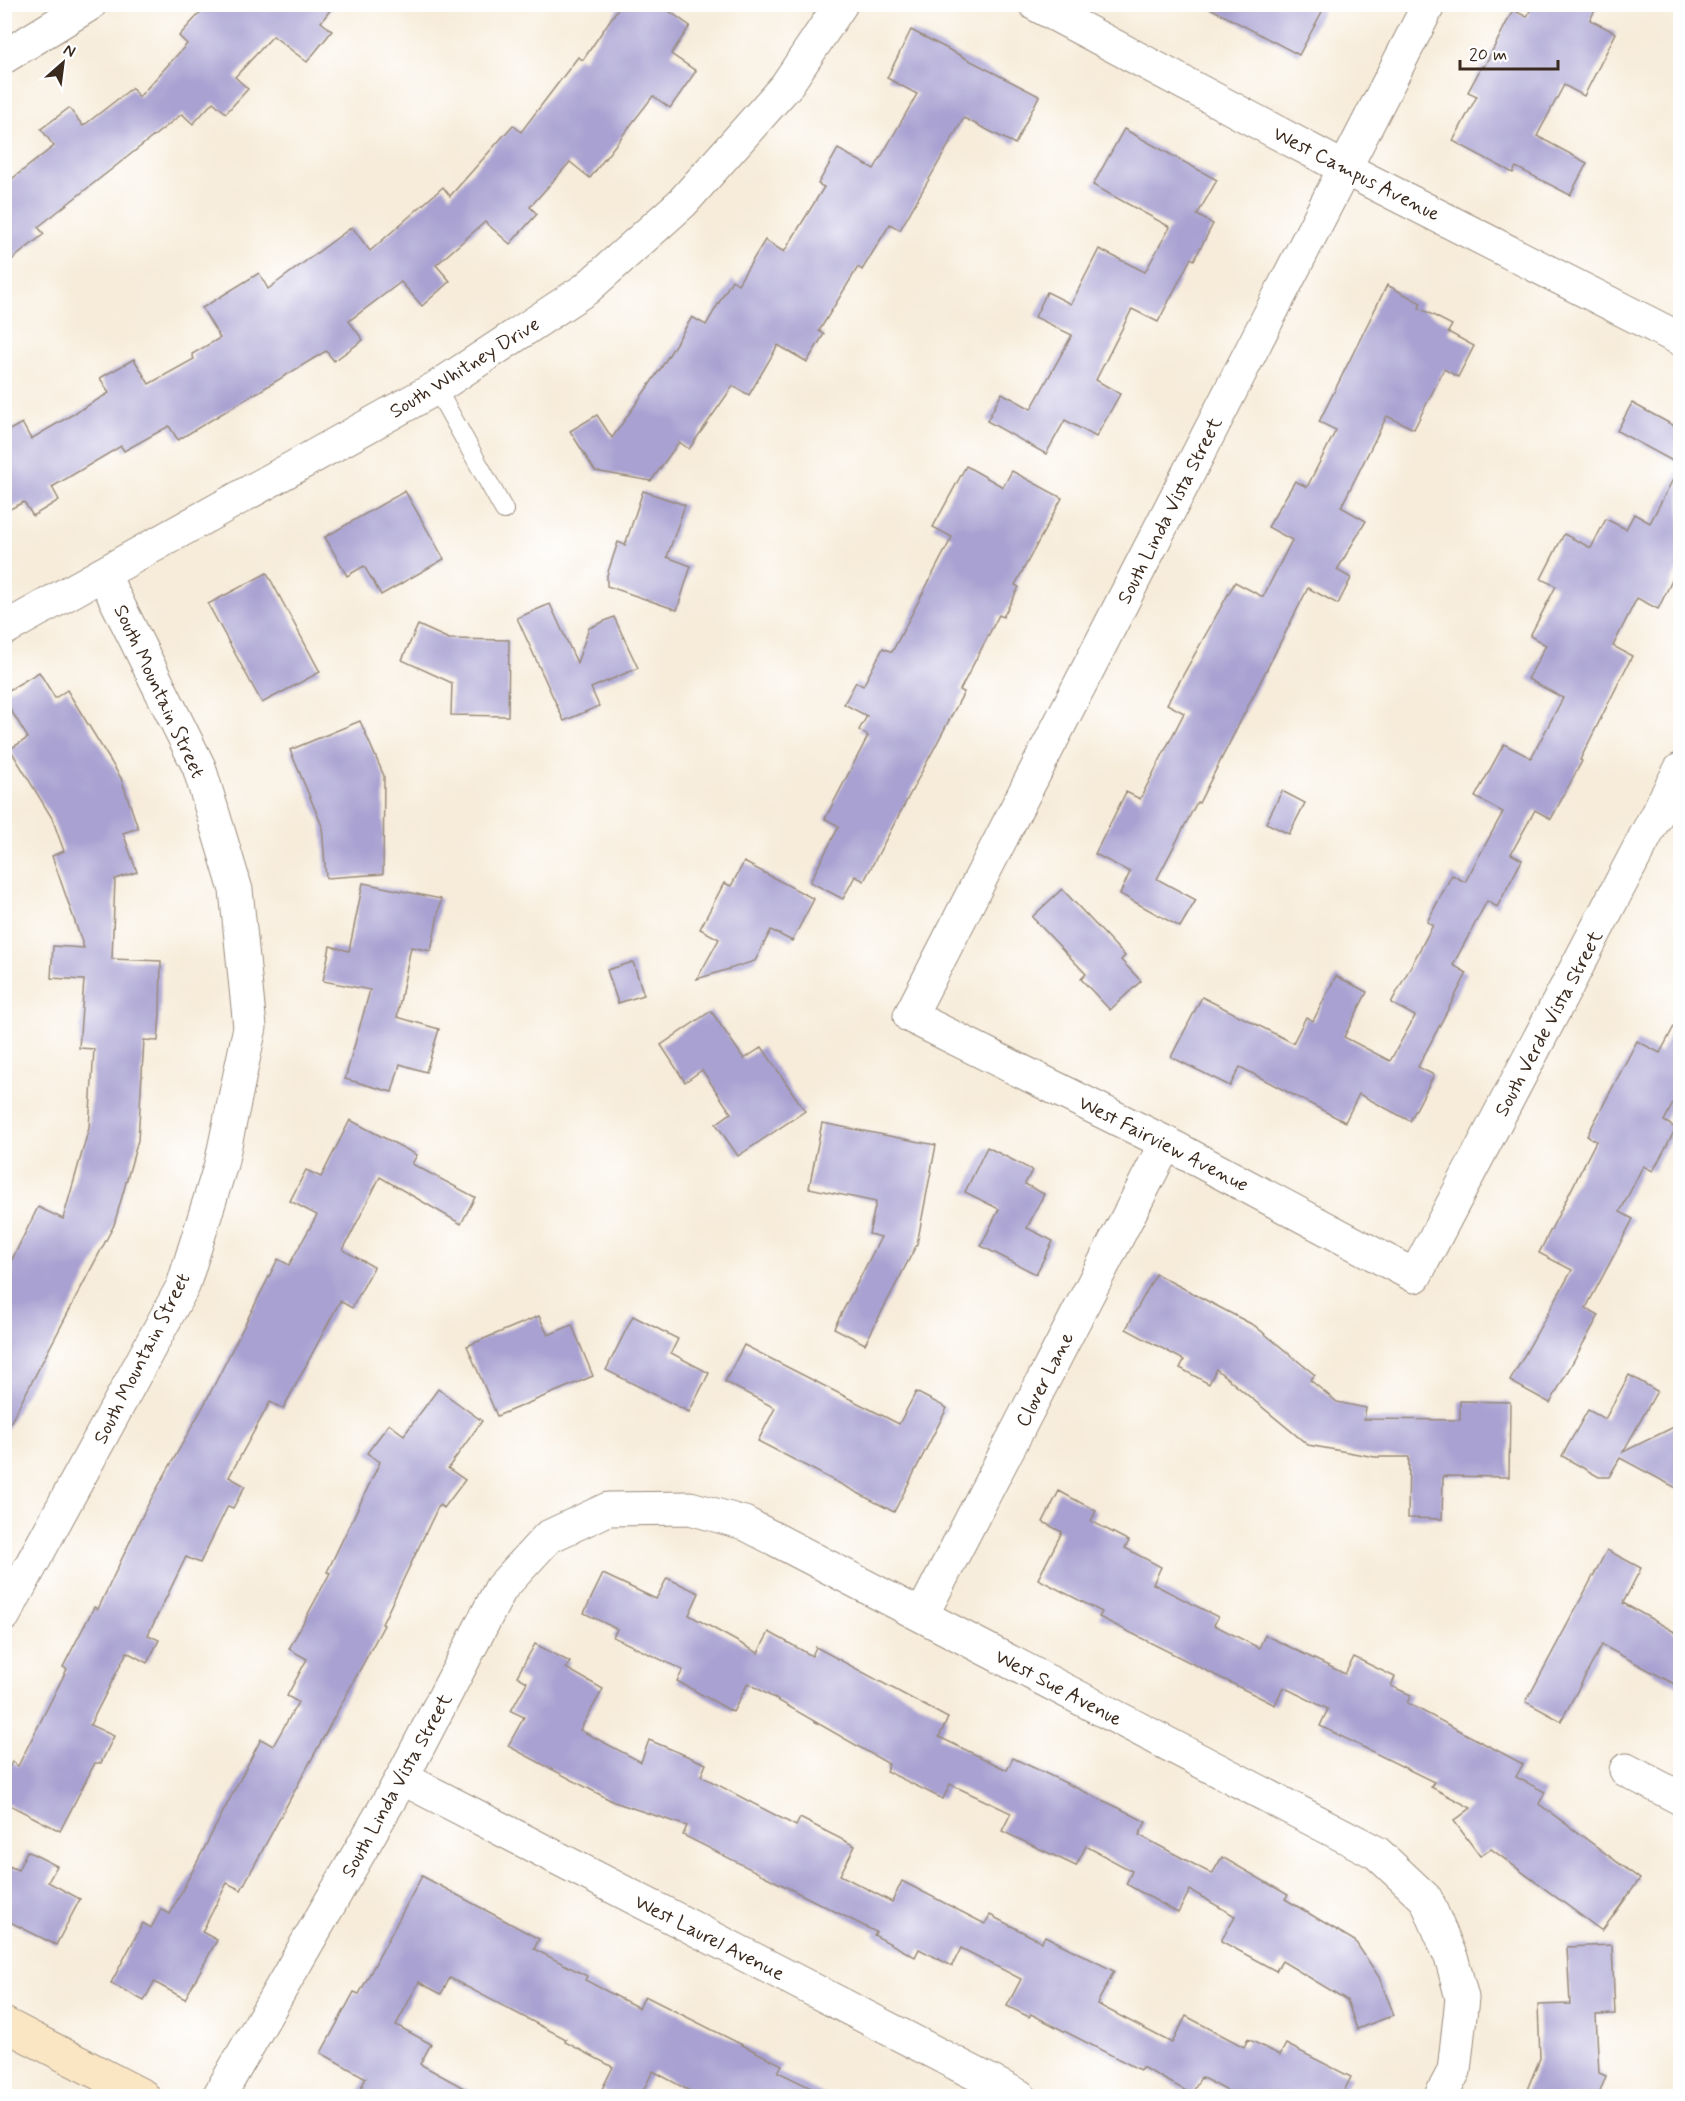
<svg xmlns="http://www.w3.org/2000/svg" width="1685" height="2101" font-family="Mynerve,sans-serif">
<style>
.building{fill:#a8a1d1}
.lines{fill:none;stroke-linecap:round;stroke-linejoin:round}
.lane-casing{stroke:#998b7c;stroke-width:20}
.street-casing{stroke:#998b7c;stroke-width:35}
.secondary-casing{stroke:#998b7c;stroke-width:35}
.lane{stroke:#fff;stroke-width:18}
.street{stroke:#fff;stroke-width:33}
.secondary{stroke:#fbe6c4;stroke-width:33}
.labels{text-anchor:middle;stroke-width:5;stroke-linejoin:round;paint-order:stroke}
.street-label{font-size:20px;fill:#3b2a1e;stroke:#fff}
</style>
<rect width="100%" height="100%" fill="#fff"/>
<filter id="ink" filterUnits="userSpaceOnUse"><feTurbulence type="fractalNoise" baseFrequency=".0167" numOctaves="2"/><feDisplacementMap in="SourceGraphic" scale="12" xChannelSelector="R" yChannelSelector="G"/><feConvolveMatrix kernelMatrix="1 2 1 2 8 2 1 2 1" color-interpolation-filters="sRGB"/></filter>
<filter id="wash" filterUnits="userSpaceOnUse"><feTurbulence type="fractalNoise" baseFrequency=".008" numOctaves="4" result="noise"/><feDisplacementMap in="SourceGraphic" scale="24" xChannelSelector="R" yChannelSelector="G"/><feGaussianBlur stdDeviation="1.35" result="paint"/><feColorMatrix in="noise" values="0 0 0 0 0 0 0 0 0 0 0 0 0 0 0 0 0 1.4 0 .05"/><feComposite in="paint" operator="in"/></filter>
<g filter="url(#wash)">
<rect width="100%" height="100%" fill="#f7ecda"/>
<g id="blocks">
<!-- building -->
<g class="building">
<path d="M 208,4 L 335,4 L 321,22 L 332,31 L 307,62 L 273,36 L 235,77 L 248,89 L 226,113 L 213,102 L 193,124 L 182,114 L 38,227 L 44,234 L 4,266 L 4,185 L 54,146 L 41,129 L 69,108 L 83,126 L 132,88 L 139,97 L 187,44 L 179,36 Z"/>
<path d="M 621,4 L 659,4 L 690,26 L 671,54 L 696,71 L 670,108 L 653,96 L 590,178 L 570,162 L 530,207 L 537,214 L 510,244 L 485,222 L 436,265 L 450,281 L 422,306 L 401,282 L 349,321 L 363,340 L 334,361 L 326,351 L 178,440 L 169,426 L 124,451 L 121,446 L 52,487 L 59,500 L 33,516 L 24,502 L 4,512 L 4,433 L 22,423 L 31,439 L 109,393 L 100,378 L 134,359 L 149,384 L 194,359 L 192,354 L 220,338 L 202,308 L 259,273 L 268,289 L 352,227 L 370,251 L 443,187 L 450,196 L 513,125 L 521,132 L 578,57 L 583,60 Z"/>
<path d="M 1202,4 L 1326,4 L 1299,55 Z"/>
<path d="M 1533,4 L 1598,4 L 1590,20 L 1616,33 L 1584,96 L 1564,85 L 1537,136 L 1587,163 L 1570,195 L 1516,167 L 1513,173 L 1453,141 L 1477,96 L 1468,92 L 1482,66 L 1484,67 L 1513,10 L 1527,17 Z"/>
<path d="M 911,30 L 1039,96 L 1015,144 L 964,118 L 900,230 L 890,224 L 862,270 L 858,267 L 819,331 L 824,334 L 807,362 L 778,345 L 749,395 L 733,386 L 689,449 L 679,442 L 651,481 L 595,471 L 570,431 L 597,415 L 612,438 L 661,368 L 692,317 L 706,325 L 732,280 L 738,284 L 765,240 L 784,252 L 824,187 L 818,184 L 838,149 L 874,169 L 917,94 L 887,78 Z"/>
<path d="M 1124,129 L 1217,180 L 1197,215 L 1213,224 L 1194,260 L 1191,258 L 1158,322 L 1132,309 L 1096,380 L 1120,394 L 1096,437 L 1065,420 L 1046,454 L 987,421 L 1002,393 L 1031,409 L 1072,335 L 1035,317 L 1047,292 L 1071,304 L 1099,249 L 1145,272 L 1170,227 L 1093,185 Z"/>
<path d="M 1387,285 L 1421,303 L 1419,308 L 1452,325 L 1448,332 L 1474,346 L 1458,377 L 1444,369 L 1414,429 L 1387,416 L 1341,507 L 1366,521 L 1337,570 L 1351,578 L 1338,604 L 1308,588 L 1199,803 L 1197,802 L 1157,879 L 1196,900 L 1180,927 L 1120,894 L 1130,872 L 1095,854 L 1126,792 L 1140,799 L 1184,713 L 1167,704 L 1235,582 L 1263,597 L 1292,540 L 1268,527 L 1295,481 L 1307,487 L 1336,430 L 1319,422 Z"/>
<path d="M 1632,403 L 1680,429 L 1680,465 L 1617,431 Z"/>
<path d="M 966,466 L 1003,487 L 1012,471 L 1062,498 L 1015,585 L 1019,587 L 1003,617 L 999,615 L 960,690 L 964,692 L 864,881 L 855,876 L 843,899 L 810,882 L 839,826 L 825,819 L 868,736 L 859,730 L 867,716 L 844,704 L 856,682 L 863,686 L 883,648 L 892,652 L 952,537 L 933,527 Z"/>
<path d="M 1680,466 L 1680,564 L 1658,609 L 1637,598 L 1613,646 L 1632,656 L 1580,760 L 1582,761 L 1551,819 L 1535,810 L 1511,854 L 1522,860 L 1497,907 L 1487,901 L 1453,965 L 1467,973 L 1418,1067 L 1434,1075 L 1410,1121 L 1359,1094 L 1345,1122 L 1240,1067 L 1230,1086 L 1171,1057 L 1202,997 L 1293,1043 L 1306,1017 L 1313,1021 L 1336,976 L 1367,992 L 1344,1037 L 1390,1061 L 1415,1016 L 1391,1003 L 1433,925 L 1427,922 L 1452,875 L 1465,882 L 1503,812 L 1475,797 L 1504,744 L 1531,758 L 1563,698 L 1528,679 L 1546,645 L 1530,636 L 1556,586 L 1541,579 L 1564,534 L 1591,548 L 1606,519 L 1626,529 L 1634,514 L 1650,523 Z"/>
<path d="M 405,491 L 444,559 L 381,595 L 364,566 L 347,576 L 325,537 Z"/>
<path d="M 643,491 L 685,505 L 667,557 L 691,566 L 677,610 L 607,586 L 607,575 L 618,542 L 625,545 Z"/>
<path d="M 267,573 L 320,672 L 262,703 L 208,604 Z"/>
<path d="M 550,604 L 577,663 L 589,628 L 614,617 L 638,668 L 591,688 L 599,706 L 564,721 L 517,618 Z"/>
<path d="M 418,625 L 449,639 L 509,640 L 508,716 L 451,715 L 452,683 L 402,660 Z"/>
<path d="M 39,672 L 55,698 L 67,690 L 121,778 L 138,828 L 123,833 L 137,872 L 115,879 L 112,959 L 161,961 L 160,1013 L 158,1041 L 144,1040 L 138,1140 L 114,1225 L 4,1435 L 4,1276 L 38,1207 L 63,1219 L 89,1128 L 94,1049 L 79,1048 L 84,980 L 51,978 L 53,946 L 84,948 L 52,856 L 64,851 L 52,818 L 10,749 L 28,738 L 4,699 L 4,693 Z"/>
<path d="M 360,721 L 384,776 L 383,874 L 326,878 L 322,826 L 290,750 Z"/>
<path d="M 1282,791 L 1305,803 L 1289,834 L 1266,823 Z"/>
<path d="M 744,862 L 814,899 L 792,941 L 771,930 L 755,961 L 697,979 L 719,939 L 700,929 L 724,883 L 731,886 Z"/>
<path d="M 363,883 L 441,899 L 431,951 L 411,947 L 397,1017 L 439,1029 L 426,1072 L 400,1064 L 392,1092 L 345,1079 L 370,990 L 323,981 L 330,946 L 349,951 Z"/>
<path d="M 1062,889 L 1125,956 L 1121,960 L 1141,981 L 1110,1010 L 1081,979 L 1086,974 L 1032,917 Z"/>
<path d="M 633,962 L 644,995 L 618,1003 L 607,970 Z"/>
<path d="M 711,1011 L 744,1059 L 762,1047 L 805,1111 L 738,1156 L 716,1124 L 731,1113 L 702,1070 L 685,1082 L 661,1045 Z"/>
<path d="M 1680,1015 L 1680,1090 L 1664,1121 L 1676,1128 L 1653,1171 L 1643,1166 L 1620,1212 L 1633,1219 L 1586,1308 L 1599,1315 L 1550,1403 L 1510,1381 L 1572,1270 L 1539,1253 L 1596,1141 L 1587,1136 L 1637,1041 L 1660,1053 Z"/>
<path d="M 350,1120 L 417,1155 L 412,1164 L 475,1197 L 461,1224 L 380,1177 L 343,1250 L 374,1267 L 352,1308 L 340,1301 L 283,1409 L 270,1402 L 229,1477 L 245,1486 L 233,1508 L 228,1506 L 200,1563 L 186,1557 L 148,1635 L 159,1640 L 147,1663 L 127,1652 L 90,1725 L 114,1736 L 101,1763 L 95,1763 L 60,1831 L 4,1802 L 4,1777 L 12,1762 L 18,1766 L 67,1669 L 63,1667 L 94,1607 L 98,1609 L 145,1510 L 204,1405 L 278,1259 L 289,1265 L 317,1215 L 290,1201 L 306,1170 L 321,1177 Z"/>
<path d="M 822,1123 L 936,1145 L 917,1244 L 865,1344 L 834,1328 L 881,1237 L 869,1234 L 876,1202 L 809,1188 Z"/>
<path d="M 987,1147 L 1032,1170 L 1025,1184 L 1044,1194 L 1027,1228 L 1053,1241 L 1036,1274 L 981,1246 L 999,1209 L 965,1192 Z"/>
<path d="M 1156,1274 L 1255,1326 L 1315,1375 L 1310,1380 L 1337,1402 L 1366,1408 L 1364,1419 L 1460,1420 L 1460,1401 L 1510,1402 L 1509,1477 L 1443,1476 L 1442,1519 L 1408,1518 L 1409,1457 L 1375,1457 L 1308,1445 L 1216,1369 L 1209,1384 L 1180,1368 L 1184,1360 L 1126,1329 Z"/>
<path d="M 539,1316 L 548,1335 L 572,1325 L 593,1376 L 497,1416 L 467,1346 Z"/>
<path d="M 633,1316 L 678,1339 L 671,1353 L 709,1373 L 689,1412 L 606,1370 Z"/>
<path d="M 744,1345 L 899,1424 L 916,1392 L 947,1408 L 894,1512 L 758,1441 L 775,1408 L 725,1382 Z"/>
<path d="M 1629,1375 L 1657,1391 L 1623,1452 L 1680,1424 L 1680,1490 L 1620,1458 L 1609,1477 L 1599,1477 L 1562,1456 L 1588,1410 L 1605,1419 Z"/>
<path d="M 438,1389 L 482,1421 L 448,1468 L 465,1480 L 444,1508 L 439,1505 L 382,1624 L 384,1625 L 241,1890 L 227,1883 L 202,1932 L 217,1940 L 185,1999 L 154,1982 L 144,2001 L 111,1983 L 143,1923 L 151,1928 L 161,1909 L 170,1914 L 261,1739 L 273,1746 L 298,1702 L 287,1696 L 307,1659 L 289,1649 L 330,1573 L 327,1572 L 380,1462 L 367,1453 L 389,1424 L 404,1435 Z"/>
<path d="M 1059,1491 L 1096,1511 L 1091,1521 L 1129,1541 L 1125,1548 L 1161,1567 L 1153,1584 L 1218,1617 L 1214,1625 L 1259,1648 L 1265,1635 L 1345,1674 L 1354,1657 L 1395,1677 L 1391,1686 L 1411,1695 L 1407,1703 L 1523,1764 L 1516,1777 L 1545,1792 L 1539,1804 L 1640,1879 L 1602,1931 L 1491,1849 L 1480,1856 L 1454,1821 L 1471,1808 L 1431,1787 L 1434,1782 L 1320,1726 L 1328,1709 L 1283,1687 L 1275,1705 L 1099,1617 L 1102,1612 L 1038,1579 L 1062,1532 L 1043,1522 Z"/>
<path d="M 1607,1550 L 1641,1568 L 1623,1603 L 1680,1635 L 1680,1687 L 1602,1645 L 1561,1721 L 1526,1702 Z"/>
<path d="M 603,1574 L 656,1599 L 667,1578 L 699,1593 L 689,1615 L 758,1653 L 769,1632 L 812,1656 L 816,1647 L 948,1718 L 939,1737 L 1007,1770 L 1013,1758 L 1119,1808 L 1146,1822 L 1139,1835 L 1212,1874 L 1222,1857 L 1288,1895 L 1285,1899 L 1355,1941 L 1379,1977 L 1394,2015 L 1357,2029 L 1347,2000 L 1282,1961 L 1276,1971 L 1221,1941 L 1235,1916 L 1190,1890 L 1178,1913 L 1126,1884 L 1132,1871 L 1086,1846 L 1076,1866 L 1002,1831 L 1011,1813 L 950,1784 L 943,1799 L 886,1771 L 889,1764 L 748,1683 L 733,1712 L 677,1681 L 683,1670 L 613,1637 L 617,1629 L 584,1613 Z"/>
<path d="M 535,1644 L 570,1662 L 566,1668 L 603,1689 L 580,1730 L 641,1762 L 649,1740 L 706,1764 L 701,1776 L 796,1826 L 800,1818 L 855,1846 L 840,1875 L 892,1902 L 902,1881 L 985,1924 L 990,1915 L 1042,1942 L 1045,1936 L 1114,1971 L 1097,2004 L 1172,2043 L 1186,2016 L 1244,2047 L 1248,2039 L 1280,2055 L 1286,2044 L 1351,2077 L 1341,2097 L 1239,2097 L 1201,2077 L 1192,2094 L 1142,2067 L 1140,2070 L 1031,2014 L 1029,2017 L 1007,2006 L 1021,1979 L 961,1948 L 952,1966 L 919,1949 L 915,1957 L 874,1935 L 876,1932 L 683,1835 L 687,1826 L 614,1802 L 508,1746 L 524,1717 L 511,1711 L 527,1682 L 517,1676 Z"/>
<path d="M 27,1851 L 57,1866 L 48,1882 L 80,1899 L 56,1945 L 4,1919 L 4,1864 L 18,1870 Z"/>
<path d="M 422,1876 L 539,1939 L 534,1949 L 587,1976 L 585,1980 L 639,2008 L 645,1996 L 782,2065 L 778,2072 L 830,2097 L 701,2097 L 653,2071 L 640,2097 L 616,2097 L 602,2089 L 613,2067 L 565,2042 L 566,2039 L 450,1978 L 441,1994 L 419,1982 L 396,2025 L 431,2044 L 420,2064 L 480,2097 L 356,2097 L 366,2078 L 321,2053 L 354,1992 L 359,1994 Z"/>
<path d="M 1612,1945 L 1615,2014 L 1596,2015 L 1599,2073 L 1606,2076 L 1598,2097 L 1524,2097 L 1540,2058 L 1538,2005 L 1570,2004 L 1567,1947 Z"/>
</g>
</g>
</g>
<g filter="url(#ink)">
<use href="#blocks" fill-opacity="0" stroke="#998b7c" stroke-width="1.5"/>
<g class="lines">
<!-- lane casing -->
<g class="lane-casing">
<path id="lane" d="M 436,388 L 504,510"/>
</g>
<!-- street casing -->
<g class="street-casing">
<g id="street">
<path d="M 1035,4 L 1344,168 L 1680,339"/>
<path d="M 1429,4 L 910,1016 L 1166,1143 L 1415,1276 L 1680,770"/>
<path d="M 4,57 L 90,4"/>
<path d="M 4,629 L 436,388 L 586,289 L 682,203 L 786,86 L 841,4"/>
<path d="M 4,1615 L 183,1286 L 221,1164 L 250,1027 L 236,890 L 199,767 L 103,574"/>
<path d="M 922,1615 L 1166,1143"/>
<path d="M 1626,1770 L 1680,1798"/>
<path d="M 402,1778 L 1019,2096"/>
<path d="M 219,2096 L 402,1778 L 501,1588 L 548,1537 L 608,1509 L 690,1508 L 744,1523 L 1377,1853 L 1426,1899 L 1452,1960 L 1462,1998 L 1454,2071 L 1441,2096"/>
</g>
</g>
<!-- secondary casing -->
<g class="secondary-casing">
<path id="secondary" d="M 4,2024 L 143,2096"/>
</g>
<!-- lane -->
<use href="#lane" class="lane"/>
<!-- street -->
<use href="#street" class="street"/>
<!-- secondary -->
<use href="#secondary" class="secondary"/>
</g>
</g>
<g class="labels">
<!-- street labels -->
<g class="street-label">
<text transform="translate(1357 173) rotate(27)" y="7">West Campus Avenue</text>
<text transform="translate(464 367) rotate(-32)" y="7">South Whitney Drive</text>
<text transform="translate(1169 510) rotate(-63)" y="7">South Linda Vista Street</text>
<text transform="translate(160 691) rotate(65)" y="7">South Mountain Street</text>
<text transform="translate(1548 1023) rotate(-62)" y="7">South Verde Vista Street</text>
<text transform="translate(1164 1143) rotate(27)" y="7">West Fairview Avenue</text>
<text transform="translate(141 1358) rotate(-63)" y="7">South Mountain Street</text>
<text transform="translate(1044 1379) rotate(-63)" y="7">Clover Lane</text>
<text transform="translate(1059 1687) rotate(28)" y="7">West Sue Avenue</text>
<text transform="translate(396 1785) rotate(-61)" y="7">South Linda Vista Street</text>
<text transform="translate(710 1937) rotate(27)" y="7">West Laurel Avenue</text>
</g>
</g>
<!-- margin -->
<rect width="1685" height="2101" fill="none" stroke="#fff" stroke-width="24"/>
<!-- north arrow -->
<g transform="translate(63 63) rotate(28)" stroke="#ffffff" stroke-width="4.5" paint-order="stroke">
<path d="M0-4.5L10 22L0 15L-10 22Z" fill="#3b2a1e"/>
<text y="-9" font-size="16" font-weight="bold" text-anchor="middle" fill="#3b2a1e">N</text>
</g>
<!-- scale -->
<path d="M1460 60v9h98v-9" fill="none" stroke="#3b2a1e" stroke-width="3"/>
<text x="1469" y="60" font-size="18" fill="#3b2a1e" stroke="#ffffff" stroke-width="4.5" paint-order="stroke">20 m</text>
</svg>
